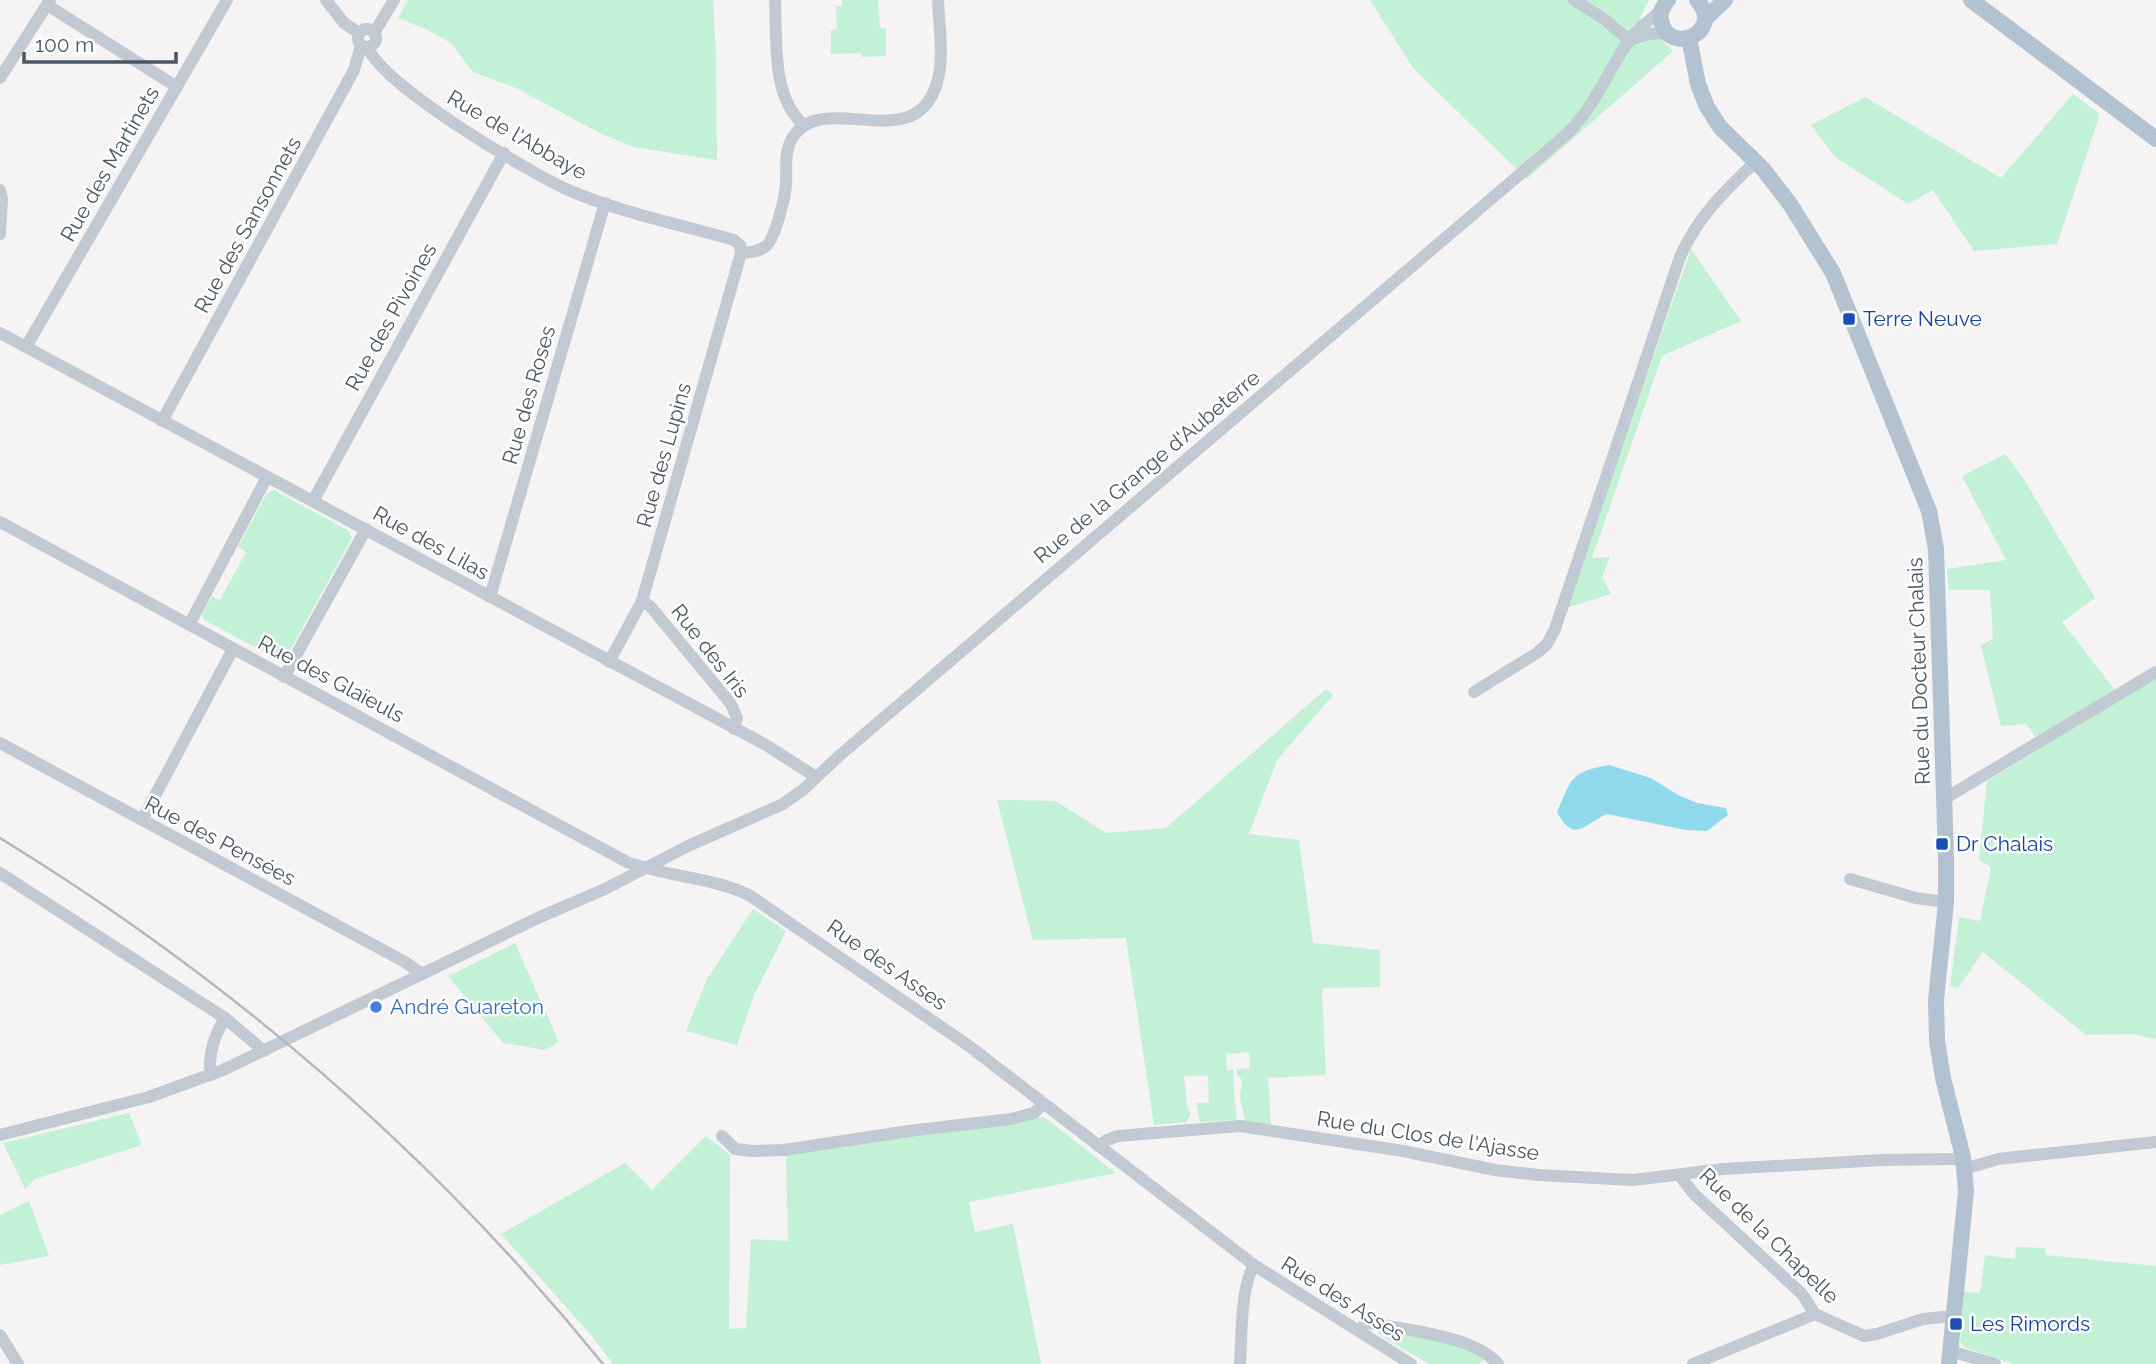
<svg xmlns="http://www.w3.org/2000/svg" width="2156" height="1364" font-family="Raleway,sans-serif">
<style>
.green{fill:#c3f1d5}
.water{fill:#90daee}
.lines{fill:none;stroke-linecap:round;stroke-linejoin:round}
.minor{stroke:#c1cad2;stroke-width:12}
.major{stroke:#b3c2d1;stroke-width:16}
.rail{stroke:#b5b8bd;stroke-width:2.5}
.transit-dot{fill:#1a4fb4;stroke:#fff;stroke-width:2.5}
.shop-dot{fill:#3f7fe0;stroke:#fff;stroke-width:2.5}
.labels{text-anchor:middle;stroke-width:5;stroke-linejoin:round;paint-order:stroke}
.street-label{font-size:21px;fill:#4a5661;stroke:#fff}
.transit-label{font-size:21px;fill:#164399;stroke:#fff;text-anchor:start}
.shop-label{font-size:21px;fill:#366cbe;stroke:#fff;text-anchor:start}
</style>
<rect width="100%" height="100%" fill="#f5f3f3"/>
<!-- green -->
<g class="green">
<path d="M 408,0 L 713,0 L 716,57 L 717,160 L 633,147 L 598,132 L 516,88 L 473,72 L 451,43 L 428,30 L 398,18 Z"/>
<path d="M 842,0 L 878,0 L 880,28 L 886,28 L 886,56 L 862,57 L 861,53 L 831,54 L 831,30 L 837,29 L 836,6 L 842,6 Z"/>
<path d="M 1370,0 L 1649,0 L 1640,18 L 1673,51 L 1527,179 L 1413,68 Z"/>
<path d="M 2073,94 L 2100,114 L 2057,244 L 1974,251 L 1933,190 L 1908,204 L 1835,157 L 1811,125 L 1865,97 L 2001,178 Z"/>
<path d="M 1691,249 L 1741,321 L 1662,356 L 1592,558 L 1610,557 L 1602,577 L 1611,594 L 1566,608 Z"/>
<path d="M 2005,454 L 2023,478 L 2095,598 L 2062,622 L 2115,690 L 2036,738 L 2026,724 L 2001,726 L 1981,645 L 1993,639 L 1990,590 L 1949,590 L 1947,569 L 2006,560 L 1962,476 Z"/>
<path d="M 274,490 L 349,531 L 352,538 L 287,656 L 277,659 L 204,620 L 202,614 L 212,596 L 220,600 L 246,552 L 238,547 L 267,493 Z"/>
<path d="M 2156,678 L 2156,1039 L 2133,1034 L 2086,1035 L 1983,952 L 1958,988 L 1950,986 L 1959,917 L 1980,921 L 1991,867 L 1979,860 L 1987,781 Z"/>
<path d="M 1326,689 L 1333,695 L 1277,760 L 1249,834 L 1299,840 L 1313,943 L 1380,950 L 1380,987 L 1322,988 L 1326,1075 L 1268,1078 L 1271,1125 L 1245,1121 L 1240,1099 L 1242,1080 L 1237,1075 L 1237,1069 L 1250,1068 L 1249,1052 L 1226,1054 L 1227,1070 L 1234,1070 L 1233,1081 L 1237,1120 L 1200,1122 L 1196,1103 L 1209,1103 L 1208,1076 L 1184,1076 L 1187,1106 L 1191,1114 L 1186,1122 L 1154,1125 L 1126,938 L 1033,940 L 997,800 L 1056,801 L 1106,833 L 1166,828 Z"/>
<path d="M 753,909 L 786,931 L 754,995 L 737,1045 L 686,1031 L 707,979 Z"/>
<path d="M 515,943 L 559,1042 L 545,1050 L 503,1043 L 448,976 Z"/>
<path d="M 129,1113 L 142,1145 L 35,1179 L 25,1189 L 3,1143 Z"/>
<path d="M 1044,1117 L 1116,1173 L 969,1202 L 975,1232 L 1013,1224 L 1041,1364 L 613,1364 L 591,1335 L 501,1234 L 625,1163 L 652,1190 L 706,1136 L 730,1155 L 729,1329 L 746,1328 L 751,1239 L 788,1241 L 786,1155 Z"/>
<path d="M 29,1201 L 49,1256 L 0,1265 L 0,1215 Z"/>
<path d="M 2016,1247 L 2045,1248 L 2046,1255 L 2156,1266 L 2156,1364 L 2013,1364 L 1964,1347 L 1960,1342 L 1964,1292 L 1980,1293 L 1985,1255 L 2015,1259 Z"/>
<path d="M 1378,1328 L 1458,1344 L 1494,1364 L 1488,1364 L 1484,1360 L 1479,1364 L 1429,1364 L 1385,1338 L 1378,1333 Z"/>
</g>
<!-- water -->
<path class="water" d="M 1609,765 L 1651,778 L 1678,795 L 1697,803 L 1726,808 L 1728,815 L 1707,831 L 1686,830 L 1607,814 C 1582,825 1575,844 1557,812 C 1572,778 1570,772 1609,765 Z"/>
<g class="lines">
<!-- minor -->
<g class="minor">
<path d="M 326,0 L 344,23 L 359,33"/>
<path d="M 775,0 C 777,40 771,97 804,125"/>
<path d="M 1574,0 L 1604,19 L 1629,40"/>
<path d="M 47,5 L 177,87"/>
<circle cx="367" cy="38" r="9"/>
<path d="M 374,33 L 394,0"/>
<path d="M 1630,40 L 1647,34 L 1667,33"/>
<path d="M 368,47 C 380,84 527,171 566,189 C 618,212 679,224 734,240 L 740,245 L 741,253"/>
<path d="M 0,78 L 50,0"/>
<path d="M 0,190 L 2,199 L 0,234"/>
<path d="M 741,253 C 750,252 759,252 766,246 C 775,239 785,197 786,185 C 787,167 783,150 795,134 C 827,92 913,155 936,86 C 945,60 939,27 938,0"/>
<path d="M 0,333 L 766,745 L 816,777"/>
<path d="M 26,347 L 227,0"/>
<path d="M 162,421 L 354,70 L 361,46"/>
<path d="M 313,501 L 504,153"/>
<path d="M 0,522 L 627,862 C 667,877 711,877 749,895 L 969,1046 L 1254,1265 L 1411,1364"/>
<path d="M 490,597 L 605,203"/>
<path d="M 642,601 L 650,606 L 731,704 L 737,718 L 734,729"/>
<path d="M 189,625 L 267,477"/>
<path d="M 609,662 L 642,601 L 741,253"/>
<path d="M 284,677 L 366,529"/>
<path d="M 1474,692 L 1537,653 L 1547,644 L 1555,629 L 1680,257 C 1699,215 1723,193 1755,162"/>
<path d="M 0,743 L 405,962 L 422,974"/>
<path d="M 1944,799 L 2156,672"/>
<path d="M 142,820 L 233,649"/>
<path d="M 0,873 L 225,1018 L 264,1051"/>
<path d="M 1850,879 L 1916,898 L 1946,902"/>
<path d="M 211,1075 C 207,1056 215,1034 225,1018"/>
<path d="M 0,1135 L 149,1097 L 223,1070 L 540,917 L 605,889 L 688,846 L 783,804 L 804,789 L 839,756 L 1567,134 C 1595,106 1608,71 1630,39 C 1638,27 1652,20 1662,9"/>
<path d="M 722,1136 L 735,1149 L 752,1151 L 784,1150 L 909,1131 L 1011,1119 L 1034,1113 L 1043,1104"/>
<path d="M 1098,1146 L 1107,1140 L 1118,1136 L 1240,1126 L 1403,1151 L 1495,1170 L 1538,1175 L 1633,1180 L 1723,1169 L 1882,1160 L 1953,1159 L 1963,1157"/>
<path d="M 1964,1169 L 1998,1159 L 2156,1142"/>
<path d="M 1680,1176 L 1694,1194 L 1802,1294 L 1815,1314 L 1864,1336 L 1877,1334 L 1923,1319 L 1953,1316"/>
<path d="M 1359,1331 L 1365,1324 L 1370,1323 C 1406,1330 1475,1336 1498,1364"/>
<path d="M 0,1335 L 18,1364"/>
<path d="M 1950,1351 L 1995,1364"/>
<path d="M 1240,1364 C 1242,1336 1240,1290 1254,1265"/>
<path d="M 1693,1364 L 1815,1314"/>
</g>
<!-- major -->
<g class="major">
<path d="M 1668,0 C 1663,6 1659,12 1661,20 C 1667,57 1726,33 1697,0"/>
<path d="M 1971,0 L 2156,139"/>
<path d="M 1705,19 L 1725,0"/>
<path d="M 1689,38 L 1698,84 L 1707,107 L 1720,127 L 1763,169 L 1790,204 L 1833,273 L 1929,511 L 1936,549 L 1946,857 L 1946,902 L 1936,1000 L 1937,1041 L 1943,1078 L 1963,1157 L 1966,1191 L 1949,1364"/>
</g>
<!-- rail -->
<path class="rail" d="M 0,838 C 230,979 433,1154 603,1364"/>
</g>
<!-- markers -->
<g class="transit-dot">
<rect x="1842" y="312" width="14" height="14" rx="3.5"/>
<rect x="1935" y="837" width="14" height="14" rx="3.5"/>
<rect x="1949" y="1317" width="14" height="14" rx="3.5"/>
</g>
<circle class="shop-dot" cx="376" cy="1007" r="7"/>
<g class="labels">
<!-- street labels -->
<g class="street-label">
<text transform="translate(517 135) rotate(30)" y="7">Rue de l'Abbaye</text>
<text transform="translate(110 164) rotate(-60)" y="7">Rue des Martinets</text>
<text transform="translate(248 225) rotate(-61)" y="7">Rue des Sansonnets</text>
<text transform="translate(391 317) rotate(-61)" y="7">Rue des Pivoines</text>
<text transform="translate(529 395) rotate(-74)" y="7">Rue des Roses</text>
<text transform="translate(664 455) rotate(-74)" y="7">Rue des Lupins</text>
<text transform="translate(1147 467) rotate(-40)" y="7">Rue de la Grange d'Aubeterre</text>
<text transform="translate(431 543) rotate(29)" y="7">Rue des Lilas</text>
<text transform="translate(710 651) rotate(52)" y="7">Rue des Iris</text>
<text transform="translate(1919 671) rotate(-92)" y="7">Rue du Docteur Chalais</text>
<text transform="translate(331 679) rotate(28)" y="7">Rue des Glaïeuls</text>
<text transform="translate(220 841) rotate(28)" y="7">Rue des Pensées</text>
<text transform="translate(887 965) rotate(35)" y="7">Rue des Asses</text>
<text transform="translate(1428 1136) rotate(9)" y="7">Rue du Clos de l'Ajasse</text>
<text transform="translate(1769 1236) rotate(44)" y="7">Rue de la Chapelle</text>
<text transform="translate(1343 1299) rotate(32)" y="7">Rue des Asses</text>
</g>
<!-- transit labels -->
<g class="transit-label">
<text x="1863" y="326">Terre Neuve</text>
<text x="1956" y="851">Dr Chalais</text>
<text x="1970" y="1331">Les Rimords</text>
</g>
<!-- shop labels -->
<g class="shop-label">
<text x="390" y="1014">André Guareton</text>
</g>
</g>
<!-- scale -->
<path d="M24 52v10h152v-10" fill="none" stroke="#4a5661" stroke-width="3.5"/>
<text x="35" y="52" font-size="21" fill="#4a5661" stroke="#ffffff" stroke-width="5" paint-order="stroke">100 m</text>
</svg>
